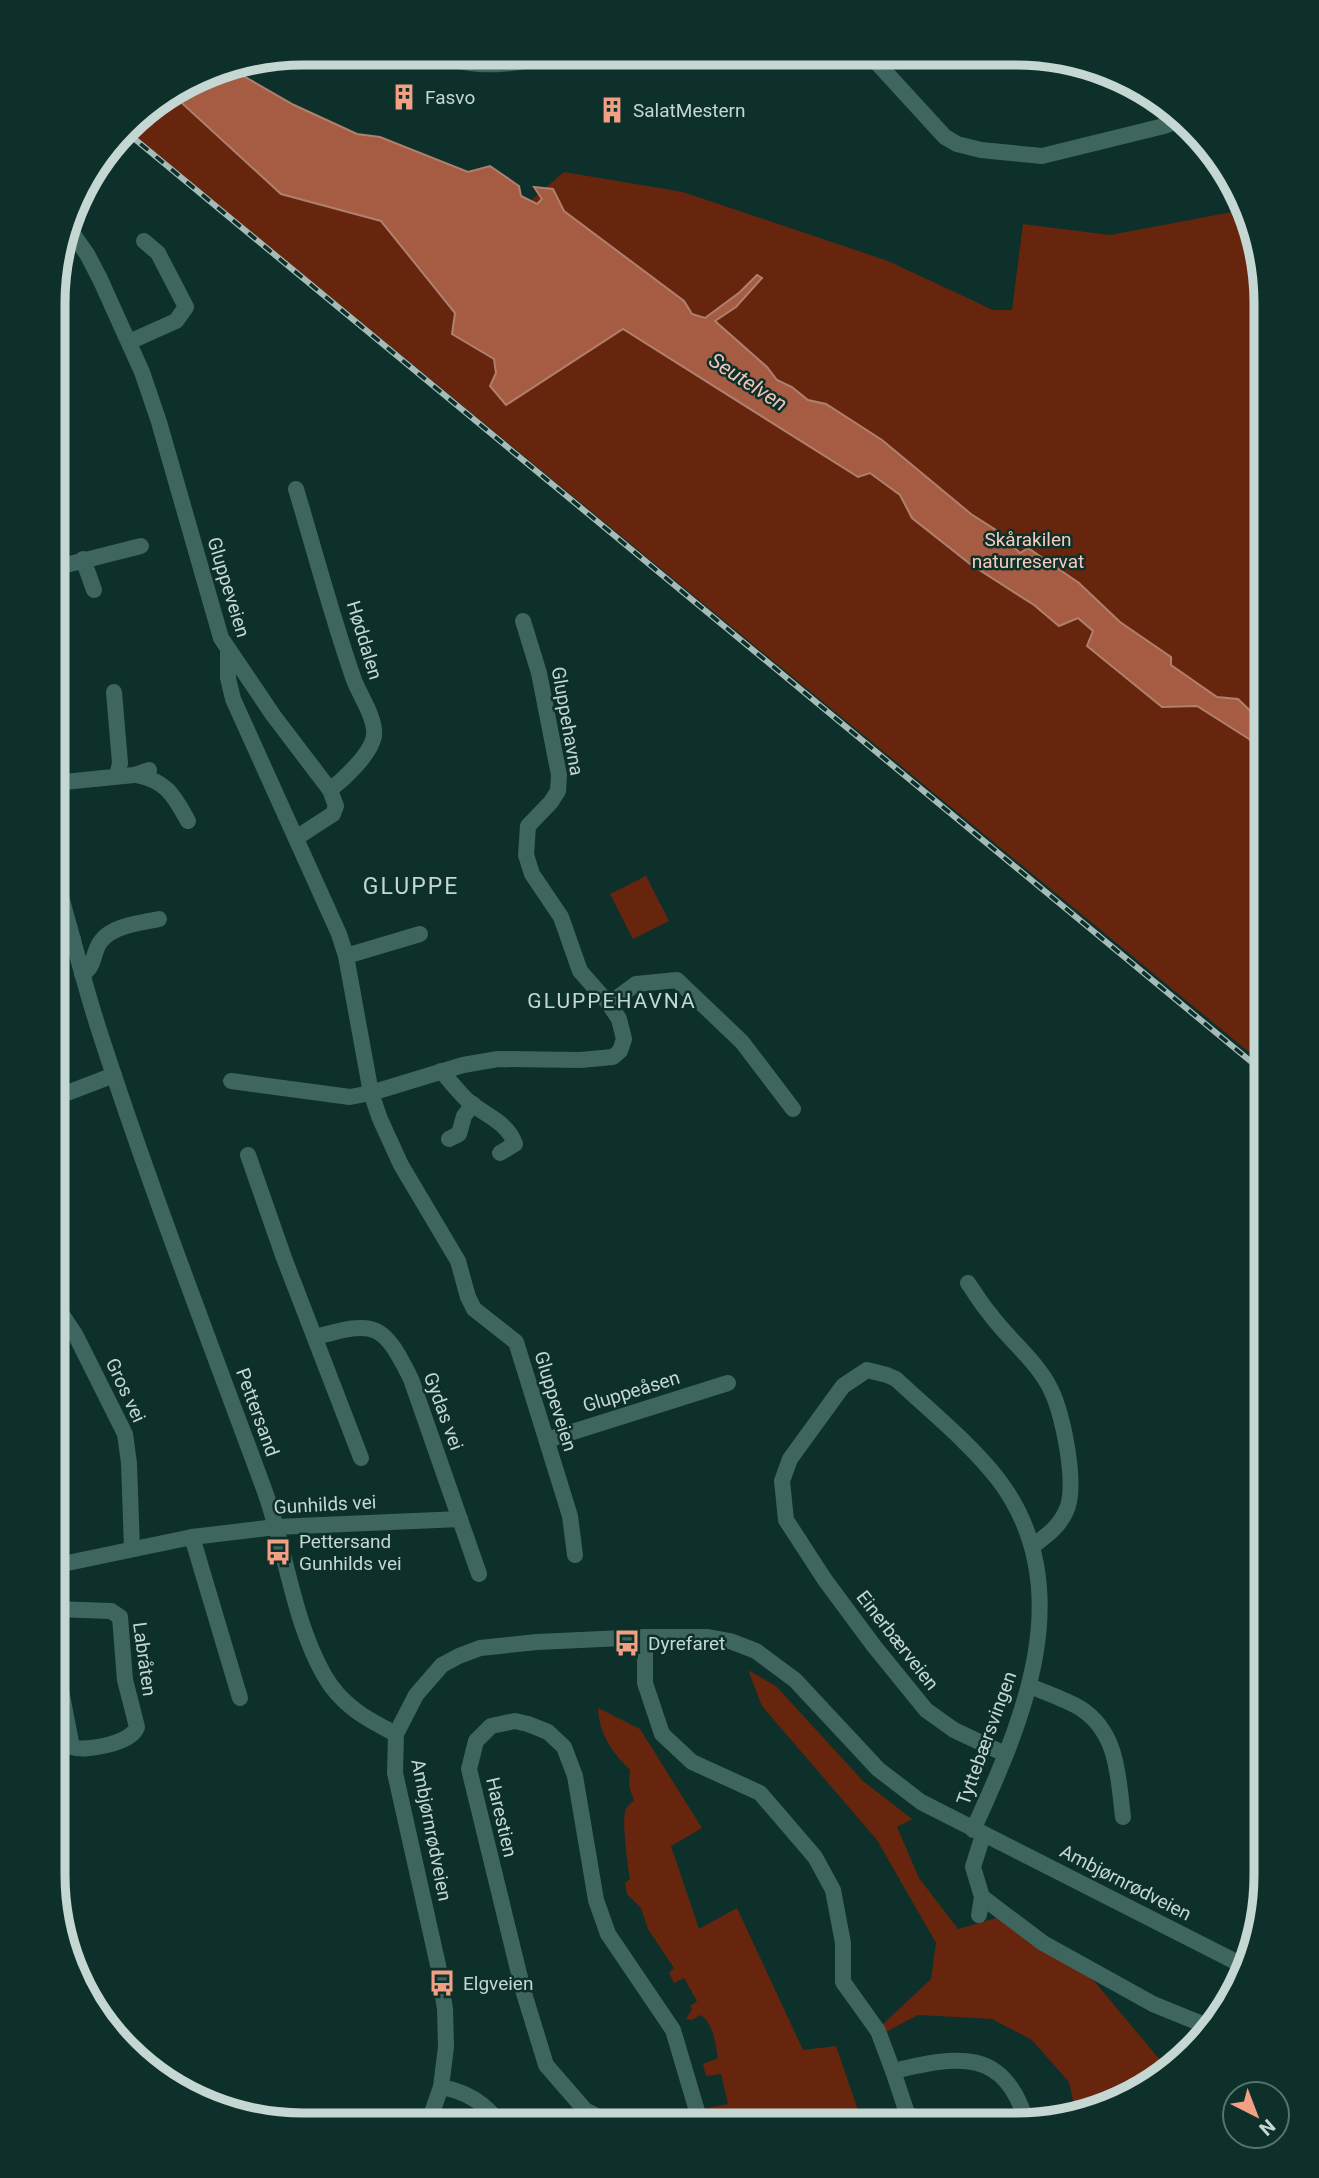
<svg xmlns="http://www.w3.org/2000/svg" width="1319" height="2178" font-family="Roboto,sans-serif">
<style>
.green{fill:#67250e}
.water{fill:#a65b43;stroke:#af806e;stroke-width:2}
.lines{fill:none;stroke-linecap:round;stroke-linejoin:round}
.minor{stroke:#3e665e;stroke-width:16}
.rail-casing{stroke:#a6bbb6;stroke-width:6}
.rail{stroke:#0d302a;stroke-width:3.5;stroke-dasharray:10;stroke-linecap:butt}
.labels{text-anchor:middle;stroke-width:5;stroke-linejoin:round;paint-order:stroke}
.poi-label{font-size:19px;fill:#c5d7d2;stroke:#0d302a;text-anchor:start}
.park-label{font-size:19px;fill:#f7cbbc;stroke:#0d302a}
.street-label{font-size:19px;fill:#c5d7d2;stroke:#0d302a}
.water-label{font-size:21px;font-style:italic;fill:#f1c5b7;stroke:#0d302a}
.neighbourhood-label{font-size:21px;letter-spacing:2px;fill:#c5d7d2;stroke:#0d302a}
.quarter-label{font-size:23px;letter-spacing:2px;fill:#c5d7d2;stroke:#0d302a}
.rim{fill:none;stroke:#c5d7d2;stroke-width:9}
</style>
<rect width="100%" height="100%" fill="#0d302a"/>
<!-- green -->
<g class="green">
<path d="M 172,94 L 281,194 L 381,221 L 432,285 L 564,172 L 683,192 L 888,261 L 993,310 L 1012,310 L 1023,224 L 1110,235 L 1248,209 L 1266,303 L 1266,1066 L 126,129 L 137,115 Z"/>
<path d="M 646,876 L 669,921 L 633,939 L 610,894 Z"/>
<path d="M 748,1670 L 776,1686 L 863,1781 L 912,1819 L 897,1827 L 919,1878 L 958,1929 L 1000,1917 L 1094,1981 L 1165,2066 L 1112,2107 L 1076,2114 L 1069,2082 L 1032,2040 L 992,2019 L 918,2015 L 886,2032 L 881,2026 L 931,1979 L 936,1943 L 877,1840 L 762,1706 Z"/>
<path d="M 598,1708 L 640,1729 L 702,1828 L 671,1846 L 699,1929 L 737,1908 L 803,2050 L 836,2046 L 859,2113 L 867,2112 L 873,2125 L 742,2125 L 730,2115 L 704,2118 L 702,2109 L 728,2104 L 721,2074 L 706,2076 L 703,2064 L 718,2058 C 715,2042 714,2025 701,2015 L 692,2020 L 686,2019 L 692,2009 L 690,2006 L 697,2001 L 684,1978 L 674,1983 L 669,1973 L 674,1968 L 648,1929 L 641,1908 L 627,1894 L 625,1883 L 630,1879 C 628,1867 621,1817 626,1809 C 628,1805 631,1803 634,1801 L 629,1786 L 630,1770 C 612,1752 599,1734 598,1708 Z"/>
</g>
<!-- water -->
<path class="water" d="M 234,66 L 240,74 L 294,105 L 357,134 L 380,137 L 468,172 L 490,166 L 519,186 L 521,196 L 537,204 L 542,199 L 534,187 L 553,189 L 564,211 L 684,301 L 692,314 L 705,318 L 740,292 L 757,275 L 762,278 L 736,307 L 715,321 L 767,367 L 777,380 L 792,387 L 808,400 L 826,404 L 882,440 L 971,514 L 996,530 L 1020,553 L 1028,548 L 1079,583 L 1120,622 L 1171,657 L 1171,665 L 1217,697 L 1238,699 L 1266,726 L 1266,754 L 1249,739 L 1197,706 L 1162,707 L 1087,646 L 1093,631 L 1078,618 L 1059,626 L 1034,605 L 970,564 L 912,518 L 900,495 L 870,473 L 858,477 L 623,329 L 506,405 L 490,386 L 496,373 L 494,359 L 452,334 L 455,313 L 381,221 L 281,194 L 172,94 L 207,71 Z"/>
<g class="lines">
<!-- minor -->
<g class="minor">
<path d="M 438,53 C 474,71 520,65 556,53"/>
<path d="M 869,54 L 945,137 L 957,144 L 981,150 L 1042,156 L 1164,126 L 1181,120"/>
<path d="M 68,227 L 87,254 L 100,279 L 142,372 L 159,422 L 221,638 L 273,715 L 330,790 L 336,806 L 333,814 L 296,838"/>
<path d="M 129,342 L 176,321 L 186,307 L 158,253 L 144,241"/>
<path d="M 296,489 C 315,552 332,617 354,680 C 360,696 376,718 374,736 C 371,754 344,779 330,790"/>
<path d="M 83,559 L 94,590"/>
<path d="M 54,568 L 141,546"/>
<path d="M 228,649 L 228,678 L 233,699 L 339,934 L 346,956 L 371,1093 L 380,1119 L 401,1165 L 458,1261 L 468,1297 L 474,1309 L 516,1342 L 570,1516 L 575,1555"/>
<path d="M 114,692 L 120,763 L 117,776"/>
<path d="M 136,775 C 167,781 174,796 188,821"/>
<path d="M 54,783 L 134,775 L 149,770"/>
<path d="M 54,873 C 70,925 82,978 99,1030 C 149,1185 208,1337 264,1489 C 286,1549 292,1618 324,1675 C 341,1705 366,1719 396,1734"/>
<path d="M 54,945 L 73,939"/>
<path d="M 346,956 L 420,934"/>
<path d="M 82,974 C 96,967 92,952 101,941 C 113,925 141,923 159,919"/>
<path d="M 609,1004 L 636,984 L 677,980 L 742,1042 L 793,1109"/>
<path d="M 441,1071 C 450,1081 458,1091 467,1100 C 484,1115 507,1121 515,1144 L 500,1153"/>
<path d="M 231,1081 L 350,1097 L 371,1093 L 463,1065 L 498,1059 L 580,1060 L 613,1057 L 620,1051 L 624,1039 L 619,1019 L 609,1004 L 580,971 L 561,917 L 532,874 L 526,855 L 528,826 L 551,802 L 558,791 L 559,775 L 539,673 L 523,621"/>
<path d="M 54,1098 L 114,1075"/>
<path d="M 449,1139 L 459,1134 L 464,1116 L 473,1104"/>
<path d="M 248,1155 L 284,1258 L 361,1458"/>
<path d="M 968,1283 C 975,1293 982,1305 990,1314 C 1008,1339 1038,1362 1051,1390 C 1063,1413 1078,1487 1066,1511 C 1059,1527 1047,1535 1033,1546"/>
<path d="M 53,1301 L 76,1336 L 125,1434 L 129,1463 L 132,1549"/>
<path d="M 316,1337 C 376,1320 383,1323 411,1379 L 479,1574"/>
<path d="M 547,1440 L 728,1383"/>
<path d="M 192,1537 L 240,1698"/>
<path d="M 53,1566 L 192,1537 L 276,1527 L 460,1519"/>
<path d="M 645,1637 L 645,1683 L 662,1734 L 692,1762 L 760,1793 L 815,1857 L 833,1890 L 843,1943 L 843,1982 L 878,2031 L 893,2071"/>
<path d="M 53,1649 L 72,1747 C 86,1752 132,1743 137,1727 L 125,1680 L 120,1617 L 111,1611 L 53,1609"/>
<path d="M 1030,1686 C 1046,1693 1065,1699 1080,1708 C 1118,1732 1118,1776 1123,1817"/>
<path d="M 973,1830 C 1023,1721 1081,1588 998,1479 C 969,1442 930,1411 896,1379 L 887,1375 L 867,1370 L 843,1386 L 790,1459 L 782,1481 L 786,1520 L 825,1580 L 874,1646 L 926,1710 L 954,1730 L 1005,1754"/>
<path d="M 982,1897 L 1043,1943 L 1153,2004 L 1202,2024 L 1210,2031"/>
<path d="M 979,1915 L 982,1897 L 973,1867 L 983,1835"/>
<path d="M 441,2087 C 468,2092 484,2103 501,2124"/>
<path d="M 428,2124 L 441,2087 L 446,2047 L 445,2009 L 438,1965 L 395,1773 L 396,1734 L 416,1695 L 442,1665 L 459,1656 L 480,1648 L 537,1642 L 645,1637 L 708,1637 L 730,1641 L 756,1651 L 795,1680 L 878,1769 L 921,1802 L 1248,1968"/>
<path d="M 612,2124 L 585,2110 L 546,2065 L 523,1990 L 469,1769 L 476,1741 L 491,1726 L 515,1721 L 528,1724 L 548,1732 L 564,1747 L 575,1776 L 596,1900 L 608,1934 L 673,2030 L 697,2111 L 698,2125"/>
<path d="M 911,2125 L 893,2071 C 957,2056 1005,2046 1027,2124"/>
</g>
<!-- rail casing -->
<g class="rail-casing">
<path id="rail" d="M 125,131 L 1266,1074"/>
</g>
<!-- rail -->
<use href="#rail" class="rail"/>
</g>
<!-- icons -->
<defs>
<g id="building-bare" transform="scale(2.1)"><path d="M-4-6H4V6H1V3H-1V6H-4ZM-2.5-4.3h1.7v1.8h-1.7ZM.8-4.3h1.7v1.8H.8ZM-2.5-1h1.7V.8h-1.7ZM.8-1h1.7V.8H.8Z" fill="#f39f84" stroke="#0d302a" stroke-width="2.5" paint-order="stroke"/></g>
<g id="bus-bare" transform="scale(2.1)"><path d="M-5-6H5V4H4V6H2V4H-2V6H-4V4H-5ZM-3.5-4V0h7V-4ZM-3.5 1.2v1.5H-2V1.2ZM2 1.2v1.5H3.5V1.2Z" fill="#f39f84" stroke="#0d302a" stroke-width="2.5" paint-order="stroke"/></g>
</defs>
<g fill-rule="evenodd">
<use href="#building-bare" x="404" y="97"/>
<use href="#building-bare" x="612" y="110"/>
<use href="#bus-bare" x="278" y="1552"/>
<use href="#bus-bare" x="627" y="1643"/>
<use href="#bus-bare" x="442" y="1983"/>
</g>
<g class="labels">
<!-- poi labels -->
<g class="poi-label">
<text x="425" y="104">Fasvo</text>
<text x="633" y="117">SalatMestern</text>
<text x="299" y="1548">Pettersand<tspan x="299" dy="22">Gunhilds vei</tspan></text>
<text x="648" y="1650">Dyrefaret</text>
<text x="463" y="1990">Elgveien</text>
</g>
<!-- park labels -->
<g class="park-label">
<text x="1028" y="546">Skårakilen<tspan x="1028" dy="22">naturreservat</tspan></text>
</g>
<!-- street labels -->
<g class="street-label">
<text transform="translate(229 587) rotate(73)" y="7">Gluppeveien</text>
<text transform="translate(365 640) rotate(73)" y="7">Høddalen</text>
<text transform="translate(568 721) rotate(80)" y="7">Gluppehavna</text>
<text transform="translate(126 1390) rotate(65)" y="7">Gros vei</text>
<text transform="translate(631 1391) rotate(-17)" y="7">Gluppeåsen</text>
<text transform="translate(556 1401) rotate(73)" y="7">Gluppeveien</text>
<text transform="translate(444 1411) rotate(70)" y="7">Gydas vei</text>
<text transform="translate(258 1412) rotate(70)" y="7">Pettersand</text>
<text transform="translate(325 1504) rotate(-3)" y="7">Gunhilds vei</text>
<text transform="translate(898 1640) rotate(52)" y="7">Einerbærveien</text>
<text transform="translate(145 1659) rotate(82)" y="7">Labråten</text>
<text transform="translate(986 1738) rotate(-70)" y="7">Tyttebærsvingen</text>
<text transform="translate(502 1817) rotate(77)" y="7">Harestien</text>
<text transform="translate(432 1830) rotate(79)" y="7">Ambjørnrødveien</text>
<text transform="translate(1126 1882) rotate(27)" y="7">Ambjørnrødveien</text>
</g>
<!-- water labels -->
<g class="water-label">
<text transform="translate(748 382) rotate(33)" y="7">Seutelven</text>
</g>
<!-- neighbourhood labels -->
<g class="neighbourhood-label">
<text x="612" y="1008">GLUPPEHAVNA</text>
</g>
<!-- quarter labels -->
<g class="quarter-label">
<text x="411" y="894">GLUPPE</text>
</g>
</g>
<!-- crop -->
<path d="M0 0H1319V2178H0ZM303 65H1016A238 238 0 0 1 1254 303V1875A238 238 0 0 1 1016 2113H303A238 238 0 0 1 65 1875V303A238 238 0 0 1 303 65Z" fill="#0d302a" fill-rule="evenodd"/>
<path class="rim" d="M303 65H1016A238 238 0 0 1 1254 303V1875A238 238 0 0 1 1016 2113H303A238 238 0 0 1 65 1875V303A238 238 0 0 1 303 65Z"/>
<!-- north arrow -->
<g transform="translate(1256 2115) rotate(138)"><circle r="33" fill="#0d302a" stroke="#57736d" stroke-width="2"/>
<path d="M0-5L12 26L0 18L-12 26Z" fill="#f39f84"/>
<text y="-10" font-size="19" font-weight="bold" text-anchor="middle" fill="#c5d7d2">N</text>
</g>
</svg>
